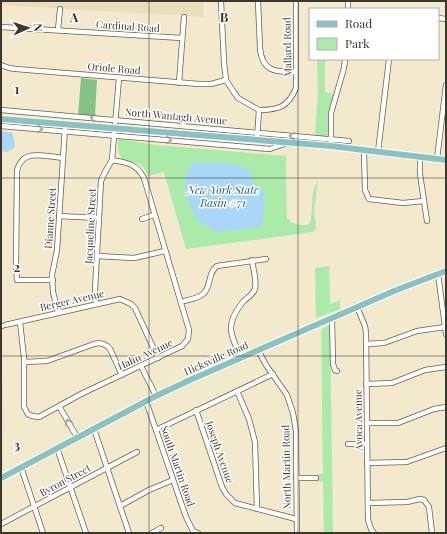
<svg xmlns="http://www.w3.org/2000/svg" width="447" height="534" font-family="'Playfair Display',serif">
<style>
.built{fill:#ebdfbb}
.green{fill:#aaebaa}
.forest{fill:#83c484}
.water{fill:#aad6f9}
.lines{fill:none;stroke-linecap:round;stroke-linejoin:round}
.minor-casing{stroke:#696048;stroke-width:6}
.major-casing{stroke:#fff;stroke-width:8}
.minor{stroke:#fff;stroke-width:4.5}
.major{stroke:#89c2c0;stroke-width:6}
.oneway{stroke:#9e9c96}
.grid{fill:none;stroke:#3c382d;stroke-width:1;stroke-opacity:0.55}
.labels{text-anchor:middle;stroke-width:3;stroke-linejoin:round;paint-order:stroke}
.street-label{font-size:10px;fill:#3c382d;stroke:#fff}
.water-label{font-size:11px;font-style:italic;fill:#225a80;stroke:#fff}
.grid-label{font-size:13px;text-anchor:middle;font-weight:bold;fill:#3c382d;stroke:#fff;stroke-width:3;stroke-linejoin:round;paint-order:stroke}
</style>
<rect width="100%" height="100%" fill="#f3e9cd"/>
<!-- built -->
<g class="built">
<path d="M 1,1 L 203,1 L 204,17 L 1,5 Z"/>
<path d="M 1,353 L 4,413 L 3,470 L 1,471 Z"/>
</g>
<!-- green -->
<g class="green">
<path d="M 317,59 L 325,59 L 325,92 L 334,94 L 328,120 L 328,136 L 315,136 L 318,93 Z"/>
<path d="M 118,139 L 156,145 L 286,156 L 287,219 L 289,219 L 291,222 L 298,225 L 308,225 L 311,220 L 313,192 L 318,179 L 314,211 L 316,228 L 313,232 L 186,249 L 164,172 L 148,176 C 139,149 116,176 118,139 Z"/>
<path d="M 329,266 L 330,304 L 340,300 L 340,309 L 316,318 L 315,268 Z"/>
<path d="M 330,325 L 333,533 L 324,533 L 323,482 L 317,481 L 317,474 L 323,474 L 321,329 Z"/>
</g>
<!-- forest -->
<path class="forest" d="M 81,78 L 97,80 L 95,116 L 78,115 Z"/>
<!-- water -->
<g class="water">
<path d="M 1,131 L 12,133 L 14,138 L 15,147 L 7,152 L 1,151 Z"/>
<path d="M 192,163 C 211,163 233,161 250,171 L 255,190 L 264,189 L 263,222 L 260,227 L 214,232 L 209,226 L 198,221 C 187,197 178,188 192,163 Z"/>
</g>
<g class="lines">
<!-- minor casing -->
<g class="minor-casing">
<g id="minor">
<path d="M 221,1 L 224,63 L 226,80 L 233,91 L 238,98 L 259,110"/>
<path d="M 258,1 L 260,48 C 262,72 276,72 296,72"/>
<path d="M 348,1 L 348,9"/>
<path d="M 438,18 L 446,19"/>
<path d="M 1,27 L 182,38"/>
<path d="M 58,30 L 60,9"/>
<path d="M 1,65 L 9,68 L 16,69 L 199,84 L 211,84 L 226,80"/>
<path d="M 179,83 L 184,17"/>
<path d="M 1,110 L 349,141"/>
<path d="M 259,110 C 279,110 288,107 296,88 L 296,1"/>
<path d="M 1,126 L 270,149 L 287,143"/>
<path d="M 257,140 L 259,110"/>
<path d="M 331,141 L 331,113 L 344,68 L 345,59"/>
<path d="M 364,150 L 365,190 L 369,199 L 403,203 L 424,201"/>
<path d="M 378,152 L 389,59"/>
<path d="M 420,157 L 420,174 L 427,221"/>
<path d="M 437,159 L 446,85"/>
<path d="M 59,216 L 99,218"/>
<path d="M 142,219 L 154,215"/>
<path d="M 97,256 L 134,258 L 165,251"/>
<path d="M 438,274 L 446,334"/>
<path d="M 53,280 L 17,280 L 16,264 L 17,171 C 22,148 45,156 63,158"/>
<path d="M 181,302 C 187,300 197,299 203,294 C 212,287 207,273 217,266 L 266,259"/>
<path d="M 96,304 L 95,290 L 101,181 L 105,172 L 112,160 L 119,78"/>
<path d="M 357,307 L 365,326 L 366,333 L 368,520 L 371,529 L 374,533"/>
<path d="M 58,312 L 53,292 L 52,275 L 57,250 L 65,128"/>
<path d="M 332,318 L 333,364 L 335,370 L 337,371"/>
<path d="M 20,322 L 24,358 L 24,407 L 28,414 L 32,416 L 39,417 L 81,394 L 182,346 L 188,339 L 189,330 L 144,178 C 136,163 127,163 112,160"/>
<path d="M 5,325 L 120,299 L 131,304 L 135,308 L 158,358"/>
<path d="M 1,326 L 2,326"/>
<path d="M 366,344 L 384,343 L 417,331 L 445,327"/>
<path d="M 258,350 L 266,365 L 287,395 L 293,413 L 296,431 L 297,533"/>
<path d="M 241,357 C 230,334 225,325 242,303 C 246,298 253,295 255,289 C 257,280 253,269 252,260"/>
<path d="M 24,362 L 47,361 L 94,344 C 101,342 106,344 110,349 L 122,375"/>
<path d="M 141,366 L 156,396"/>
<path d="M 366,384 L 392,383 L 425,370 L 446,367"/>
<path d="M 237,391 L 249,419 L 255,442 L 257,509"/>
<path d="M 146,401 L 186,517 L 193,531 L 198,533"/>
<path d="M 59,406 L 77,437"/>
<path d="M 196,410 L 222,487 L 226,494 L 235,503 L 296,519"/>
<path d="M 367,423 L 398,423 L 434,409 L 446,407"/>
<path d="M 94,429 L 129,533"/>
<path d="M 156,430 L 273,374"/>
<path d="M 348,444 L 367,444"/>
<path d="M 57,448 L 86,533"/>
<path d="M 367,463 L 407,462 L 446,448"/>
<path d="M 21,467 L 43,533"/>
<path d="M 296,478 L 316,478"/>
<path d="M 368,503 L 407,502 L 420,499 L 424,500 L 429,507 L 432,533"/>
<path d="M 120,506 L 149,490 L 173,480"/>
<path d="M 1,524 L 137,452"/>
<path d="M 152,533 L 161,528"/>
</g>
</g>
<!-- major casing -->
<g class="major-casing">
<g id="major">
<path d="M 1,119 L 331,146 L 446,160"/>
<path d="M 1,478 L 156,396 L 190,380 L 394,291 L 446,271"/>
</g>
</g>
<!-- minor -->
<use href="#minor" class="minor"/>
<!-- major -->
<use href="#major" class="major"/>
</g>
<!-- one-way arrows -->
<defs><path id="oneway-chevron" d="M-2-3.5L2.5 0L-2 3.5" fill="none" stroke-width="1.6" stroke-linecap="round" stroke-linejoin="round"/></defs>
<g class="oneway">
<use href="#oneway-chevron" transform="translate(93 118) rotate(-175)"/>
<use href="#oneway-chevron" transform="translate(40 129) rotate(5)"/>
<use href="#oneway-chevron" transform="translate(292 136) rotate(-175)"/>
<use href="#oneway-chevron" transform="translate(169 140) rotate(5)"/>
<use href="#oneway-chevron" transform="translate(68 422) rotate(-120)"/>
</g>
<!-- grid -->
<path class="grid" d="M 149,1 L 149,533M 298,1 L 298,533M 1,178 L 446,178M 1,356 L 446,356"/>
<g class="labels">
<!-- street labels -->
<g class="street-label">
<text transform="translate(128 26) rotate(4)" y="4">Cardinal Road</text>
<text transform="translate(287 47) rotate(-91)" y="4">Mallard Road</text>
<text transform="translate(114 68) rotate(5)" y="4">Oriole Road</text>
<text transform="translate(176 116) rotate(5)" y="4">North Wantagh Avenue</text>
<text transform="translate(50 218) rotate(-86)" y="4">Dianne Street</text>
<text transform="translate(90 226) rotate(-87)" y="4">Jacqueline Street</text>
<text transform="translate(72 300) rotate(-13)" y="4">Berger Avenue</text>
<text transform="translate(145 354) rotate(-25)" y="4">Hahn Avenue</text>
<text transform="translate(216 358) rotate(-24)" y="4">Hicksville Road</text>
<text transform="translate(358 420) rotate(-91)" y="4">Avoca Avenue</text>
<text transform="translate(220 452) rotate(71)" y="4">Joseph Avenue</text>
<text transform="translate(178 466) rotate(71)" y="4">South Martin Road</text>
<text transform="translate(286 467) rotate(-91)" y="4">North Martin Road</text>
<text transform="translate(65 480) rotate(-28)" y="4">Byron Street</text>
</g>
<!-- water labels -->
<g class="water-label">
<text x="223" y="194">New York State<tspan x="223" dy="13">Basin #71</tspan></text>
</g>
</g>
<g class="grid-label">
<text x="74" y="22">A</text>
<text x="224" y="22">B</text>
<text x="17" y="94">1</text>
<text x="17" y="272">2</text>
<text x="17" y="450">3</text>
</g>
<!-- border -->
<rect width="447" height="534" fill="none" stroke="#3c382d" stroke-width="4"/>
<!-- legend -->
<rect x="309" y="8" width="130" height="52" fill="#ffffff" stroke="#b1afab"/>
<rect x="317" y="21" width="20" height="6" fill="#89c2c0" stroke="#b1afab"/>
<text x="345" y="28" font-size="12" fill="#3c382d">Road</text>
<rect x="317" y="38" width="20" height="12" fill="#aaebaa" stroke="#b1afab"/>
<text x="345" y="48" font-size="12" fill="#3c382d">Park</text>
<!-- north arrow -->
<g transform="translate(28 28) rotate(87)" stroke="#ffffff" stroke-width="3" paint-order="stroke">
<path d="M0-3L7 15L0 10L-7 15Z" fill="#3c382d"/>
<text y="-6" font-size="11" font-weight="bold" text-anchor="middle" fill="#3c382d">N</text>
</g>
</svg>
